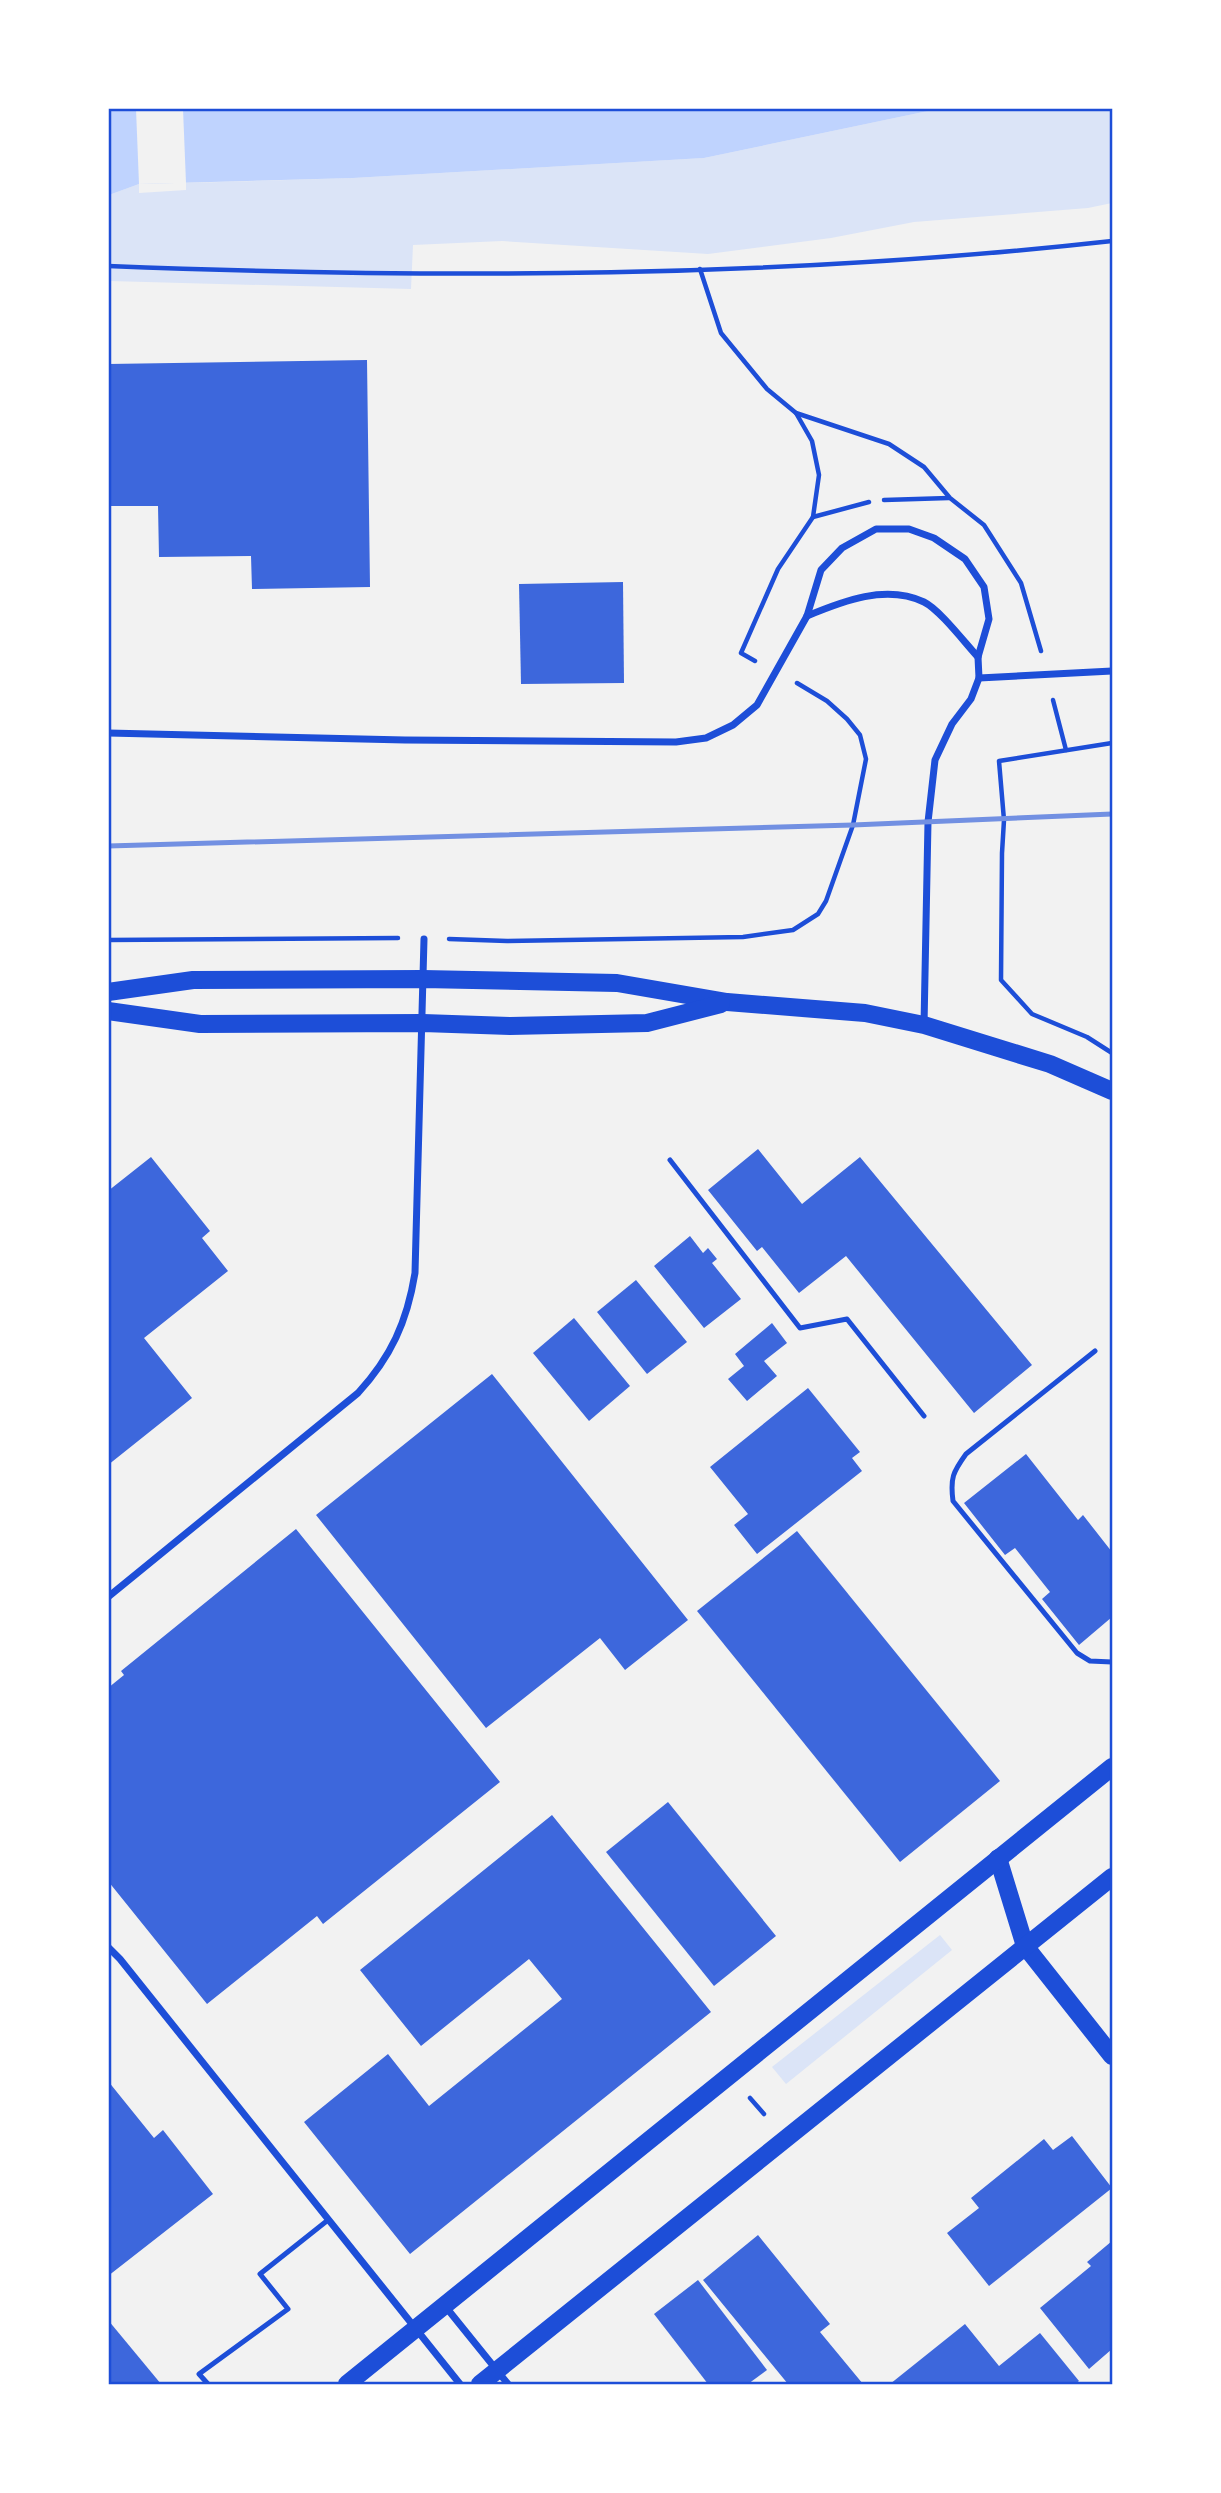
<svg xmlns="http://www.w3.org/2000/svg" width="1221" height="2493" font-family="'Exo 2',sans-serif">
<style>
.green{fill:#dbe4f7}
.water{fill:#bfd3fe}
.pier{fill:#f2f2f2}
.building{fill:#3d67dc}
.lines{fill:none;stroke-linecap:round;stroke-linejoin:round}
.path{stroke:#1d4ed8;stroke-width:4.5}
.service{stroke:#1d4ed8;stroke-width:5}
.minor{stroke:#1d4ed8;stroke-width:7}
.primary{stroke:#1d4ed8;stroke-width:18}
.rail{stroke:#7290e2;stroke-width:5}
.neatline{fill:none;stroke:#1d4ed8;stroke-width:2.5}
</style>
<rect width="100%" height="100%" fill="#f2f2f2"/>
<!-- green -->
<g class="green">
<path d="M 1112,109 L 1112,203 L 1088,208 L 914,222 L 831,238 L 708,254 L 502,241 L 413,245 L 411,289 L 109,281 L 109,195 L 139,184 L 139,193 L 186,190 L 186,183 L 353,178 L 704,158 L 928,111 Z"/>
<path d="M 940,1935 L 952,1950 L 786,2084 L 772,2067 Z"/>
</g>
<!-- water -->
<path class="water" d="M 109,109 L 1112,109 L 928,111 L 704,158 L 353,178 L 139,184 L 109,195 Z"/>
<!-- pier -->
<path class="pier" d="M 136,109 L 183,109 L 186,183 L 139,184 Z"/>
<!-- building -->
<g class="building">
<path d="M 367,360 L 370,587 L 252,589 L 251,556 L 159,557 L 158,506 L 108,506 L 108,364 Z"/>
<path d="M 623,582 L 624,683 L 521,684 L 519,584 Z"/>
<path d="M 758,1149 L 802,1204 L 860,1157 L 1032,1365 L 974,1413 L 846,1256 L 799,1293 L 762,1247 L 757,1251 L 708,1190 Z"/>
<path d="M 151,1157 L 210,1231 L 202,1238 L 228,1271 L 144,1338 L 192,1398 L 108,1465 L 108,1191 Z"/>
<path d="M 690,1236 L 703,1253 L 708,1248 L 717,1259 L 712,1263 L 741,1299 L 704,1328 L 654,1266 Z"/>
<path d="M 636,1280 L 687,1342 L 647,1374 L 597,1312 Z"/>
<path d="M 574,1318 L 630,1386 L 589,1421 L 533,1353 Z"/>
<path d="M 772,1323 L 787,1343 L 764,1361 L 777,1376 L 747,1401 L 728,1379 L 744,1366 L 735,1354 Z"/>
<path d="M 492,1374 L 688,1620 L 625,1670 L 600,1638 L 486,1728 L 316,1515 Z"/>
<path d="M 808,1388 L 860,1452 L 852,1458 L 862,1471 L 757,1554 L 734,1525 L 748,1514 L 710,1467 Z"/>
<path d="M 1026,1454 L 1078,1520 L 1083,1515 L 1112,1552 L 1112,1617 L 1079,1645 L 1042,1599 L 1050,1592 L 1015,1548 L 1005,1555 L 964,1503 Z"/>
<path d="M 296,1529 L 500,1782 L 323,1924 L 317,1916 L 207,2004 L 108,1881 L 108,1688 L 124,1675 L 121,1671 Z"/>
<path d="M 797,1531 L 1000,1781 L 900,1862 L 697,1611 Z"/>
<path d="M 668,1802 L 776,1936 L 714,1986 L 606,1852 Z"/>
<path d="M 552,1815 L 711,2012 L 410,2254 L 304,2122 L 388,2054 L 429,2106 L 562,1999 L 529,1959 L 421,2046 L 360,1970 Z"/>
<path d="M 108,2081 L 154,2138 L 163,2130 L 213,2194 L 108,2276 Z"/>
<path d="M 1072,2136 L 1112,2188 L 989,2286 L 947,2233 L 979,2208 L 971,2198 L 1044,2139 L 1053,2150 Z"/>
<path d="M 758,2235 L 830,2324 L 820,2332 L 863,2384 L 788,2384 L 703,2280 Z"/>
<path d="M 1112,2241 L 1112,2349 L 1089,2369 L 1040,2308 L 1091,2266 L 1087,2262 Z"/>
<path d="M 698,2280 L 767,2370 L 748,2384 L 708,2384 L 654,2314 Z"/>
<path d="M 108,2320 L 161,2384 L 108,2384 Z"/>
<path d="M 965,2324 L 999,2366 L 1040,2333 L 1079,2381 L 1075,2384 L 890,2384 Z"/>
</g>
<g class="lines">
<!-- path -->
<g class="path">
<path d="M 108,266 C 443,279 780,278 1112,241"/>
<path d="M 700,269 L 721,333 L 767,389 L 796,413 L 889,444 L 924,467 L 950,498 L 984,525 L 1021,583 L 1041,651"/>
<path d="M 884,500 L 949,498"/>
<path d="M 813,517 L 869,502"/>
<path d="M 755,661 L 741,653 L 778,569 L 813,517 L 819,475 L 812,441 L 796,413"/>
<path d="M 1053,700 L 1066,750"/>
<path d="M 1112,743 L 999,761 L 1004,820 L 1002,853 L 1001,980 L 1032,1014 L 1087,1037 L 1112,1053"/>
<path d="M 449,939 L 507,941 L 743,937 L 793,930 L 818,914 L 826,901 L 853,825 L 866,759 L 860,735 L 847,719 L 827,701 L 797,683"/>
<path d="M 108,940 L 398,938"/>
<path d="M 750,2098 L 764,2114"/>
</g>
<!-- service -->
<g class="service">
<path d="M 670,1160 L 800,1328 L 847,1319 L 924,1416"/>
<path d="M 1095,1351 L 966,1454 C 953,1472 950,1478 953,1501 L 1077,1653 L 1090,1661 L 1112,1662"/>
<path d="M 208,2384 L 199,2374 L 288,2309 L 260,2274 L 328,2220"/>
</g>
<!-- minor -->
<g class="minor">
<path d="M 807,616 C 843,601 886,584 924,602 C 940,610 965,643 978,657"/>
<path d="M 979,678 L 1112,671"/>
<path d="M 108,733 L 405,740 L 676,742 L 706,738 L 733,725 L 757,705 L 807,616 L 821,570 L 842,548 L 876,529 L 909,529 L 934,538 L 965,559 L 984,587 L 989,619 L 978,657 L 979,678 L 971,699 L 952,724 L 935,760 L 928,822 L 924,1025"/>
<path d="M 108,1597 L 358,1393 C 391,1357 407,1322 415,1273 L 424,939"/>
<path d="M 108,1947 L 120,1959 L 460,2384"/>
<path d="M 445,2306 L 508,2384"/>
</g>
<!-- primary -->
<g class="primary">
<path d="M 108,992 L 193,980 L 423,979 L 617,983 L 727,1002 L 865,1013 L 924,1025 L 1050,1064 L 1112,1091"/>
<path d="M 108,1011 L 200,1024 L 423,1023 L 510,1026 L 647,1023 L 721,1004"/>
<path d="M 998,1858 L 1025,1946 L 1112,2056"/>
<path d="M 347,2384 L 1112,1767"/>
<path d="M 480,2384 L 1112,1877"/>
</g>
<!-- rail -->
<path class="rail" d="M 108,846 L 853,825 L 1112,814"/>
</g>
<!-- border -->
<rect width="1221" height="2493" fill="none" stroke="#ffffff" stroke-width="220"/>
<rect x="110" y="110" width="1001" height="2273" class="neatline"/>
</svg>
